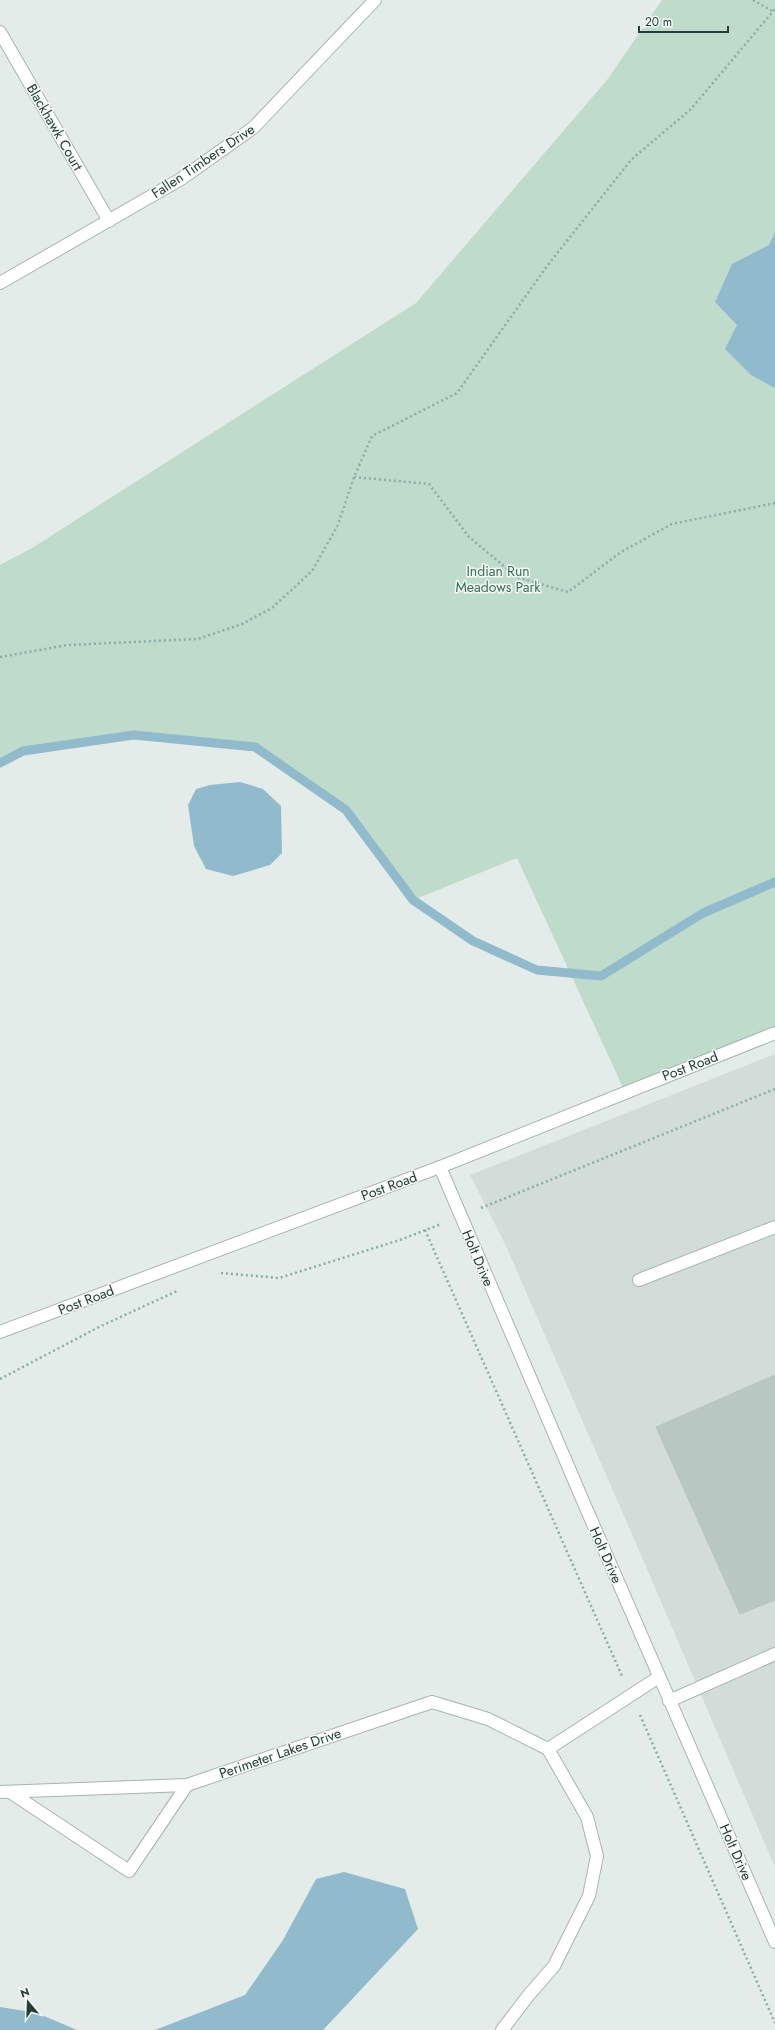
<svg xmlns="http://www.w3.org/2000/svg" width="775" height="2030" font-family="Jost,sans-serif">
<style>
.built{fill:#d2dcd9}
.green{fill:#bfdbcb}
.water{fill:#91bacc}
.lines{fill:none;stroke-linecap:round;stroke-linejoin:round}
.stream{stroke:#91bacc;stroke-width:9}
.building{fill:#b9c7c3;stroke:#b7c5c1}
.service-casing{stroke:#a7b4b1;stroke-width:14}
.minor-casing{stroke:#a7b4b1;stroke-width:14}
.tertiary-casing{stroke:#a7b4b1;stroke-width:14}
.path{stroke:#87ada7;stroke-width:2.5;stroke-dasharray:2 3;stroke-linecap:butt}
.service{stroke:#fff;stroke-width:12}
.minor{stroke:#fff;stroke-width:12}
.tertiary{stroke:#fff;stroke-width:12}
.labels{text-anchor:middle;stroke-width:3;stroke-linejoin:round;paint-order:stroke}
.street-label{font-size:14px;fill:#253c39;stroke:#f4f9f7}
.park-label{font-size:14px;fill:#336f53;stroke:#f4f9f7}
</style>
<rect width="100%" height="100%" fill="#e4ecea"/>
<!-- built -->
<path class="built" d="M 775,1054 L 775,1867 L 625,1518 L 506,1246 L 470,1175 Z"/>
<!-- green -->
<path class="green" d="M 662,0 L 775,0 L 775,1033 L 625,1092 L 517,858 L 413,900 L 346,810 L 255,747 L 134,735 L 23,751 L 0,763 L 0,565 L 32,548 L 416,303 L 607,80 Z"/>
<!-- water -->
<g class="water">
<path d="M 775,232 L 775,388 L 751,375 L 725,349 L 737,325 L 715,302 L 732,264 L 769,245 Z"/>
<path d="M 240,782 L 263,789 L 281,806 L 282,853 L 270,865 L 233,876 L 206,869 L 194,846 L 188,805 L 196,789 L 210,785 Z"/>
<path d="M 344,1872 L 405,1889 L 418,1929 L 323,2030 L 155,2030 L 245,1995 L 283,1940 L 316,1879 Z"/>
<path d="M 0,2007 L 37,2013 L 77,2030 L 0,2030 Z"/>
</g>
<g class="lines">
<!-- stream -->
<path class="stream" d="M 0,763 L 23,751 L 134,735 L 255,747 L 346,810 L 413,900 L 473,941 L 537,970 L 601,976 L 703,913 L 775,882"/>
</g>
<!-- building -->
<path class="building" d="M 775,1375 L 775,1600 L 740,1614 L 656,1427 Z"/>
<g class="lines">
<!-- service casing -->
<g class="service-casing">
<g id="service">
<path d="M 639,1280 L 775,1227"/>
<path d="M 669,1701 L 775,1654"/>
<path d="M 10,1792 L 129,1871 L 187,1785"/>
</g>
</g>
<!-- minor casing -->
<g class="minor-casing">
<g id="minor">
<path d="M 0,32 L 109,221"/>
<path d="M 0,283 L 181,179 L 253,128 L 375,0"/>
<path d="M 440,1167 L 589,1515 L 775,1942"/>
<path d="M 548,1749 L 659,1677"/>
<path d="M 0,1792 L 187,1785 L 432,1702 L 488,1719 L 548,1749 L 587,1817 L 597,1856 L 589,1896 L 554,1966 L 528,1996 L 502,2030"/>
</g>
</g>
<!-- tertiary casing -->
<g class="tertiary-casing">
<path id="tertiary" d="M 0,1332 L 440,1167 L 775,1033"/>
</g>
<!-- path -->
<g class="path">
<path d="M 753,0 L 772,11"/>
<path d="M 354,477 L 429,484 L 469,537 L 517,577 L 568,592 L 621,552 L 672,524 L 775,503"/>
<path d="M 0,657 L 68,645 L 198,639 L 242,624 L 272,608 L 312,571 L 338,525 L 354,477 L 372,436 L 457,393 L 547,266 L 631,160 L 691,109 L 775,9"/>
<path d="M 481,1208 L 775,1089"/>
<path d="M 425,1230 L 622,1676"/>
<path d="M 221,1273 L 279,1278 L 400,1240 L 441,1224"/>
<path d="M 0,1379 L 99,1327 L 177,1291"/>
<path d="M 640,1715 L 775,2023"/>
</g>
<!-- service -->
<use href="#service" class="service"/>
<!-- minor -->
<use href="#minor" class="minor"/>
<!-- tertiary -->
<use href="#tertiary" class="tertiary"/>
</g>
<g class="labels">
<!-- street labels -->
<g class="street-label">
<text transform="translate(55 127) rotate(60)" y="5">Blackhawk Court</text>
<text transform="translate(203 161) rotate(-34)" y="5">Fallen Timbers Drive</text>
<text transform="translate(690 1066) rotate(-21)" y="5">Post Road</text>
<text transform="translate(389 1186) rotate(-20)" y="5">Post Road</text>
<text transform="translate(478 1258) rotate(67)" y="5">Holt Drive</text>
<text transform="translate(86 1300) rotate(-21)" y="5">Post Road</text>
<text transform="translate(606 1555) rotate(66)" y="5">Holt Drive</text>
<text transform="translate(280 1753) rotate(-19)" y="5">Perimeter Lakes Drive</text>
<text transform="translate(736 1852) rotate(66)" y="5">Holt Drive</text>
</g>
<!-- park labels -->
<g class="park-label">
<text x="498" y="576">Indian Run<tspan x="498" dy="16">Meadows Park</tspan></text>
</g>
</g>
<!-- north arrow -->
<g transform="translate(28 2002) rotate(341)" stroke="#f4f9f7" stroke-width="3" paint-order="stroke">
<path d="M0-3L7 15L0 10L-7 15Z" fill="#253c39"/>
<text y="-6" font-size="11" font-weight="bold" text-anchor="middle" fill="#253c39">N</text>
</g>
<!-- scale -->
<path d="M639 26v6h89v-6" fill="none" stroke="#253c39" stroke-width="2"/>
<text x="645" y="26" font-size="12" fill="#253c39" stroke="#f4f9f7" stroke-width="3" paint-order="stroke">20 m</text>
</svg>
